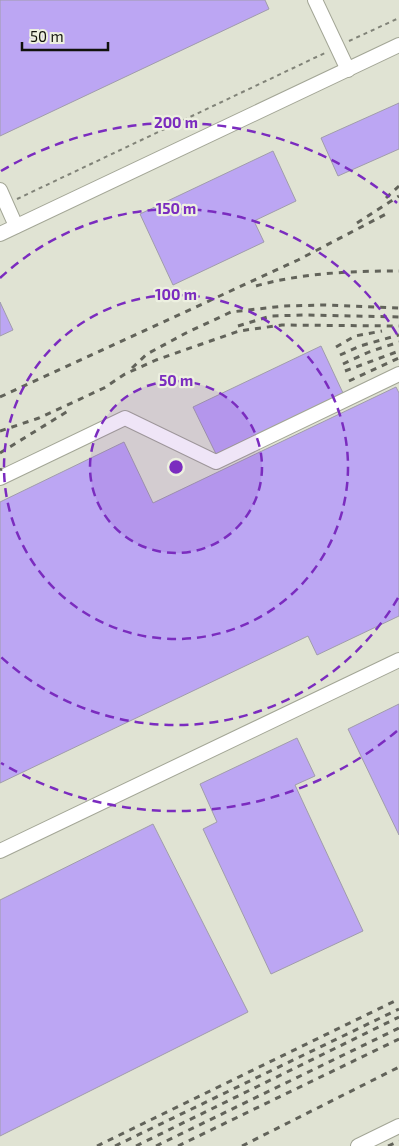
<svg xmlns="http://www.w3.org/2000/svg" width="399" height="1146" font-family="'Exo 2',sans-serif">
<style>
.building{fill:#bca6f3;stroke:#a09cab}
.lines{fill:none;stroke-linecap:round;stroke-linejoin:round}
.minor-casing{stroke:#a3a696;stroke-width:16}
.path{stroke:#818378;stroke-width:2;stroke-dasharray:4 4;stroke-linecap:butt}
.minor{stroke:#fff;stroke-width:14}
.rail{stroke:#62635a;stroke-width:3;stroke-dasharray:6 6;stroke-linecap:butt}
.ring{fill:none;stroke:#7b2cbf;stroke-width:2.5;stroke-dasharray:9 6}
.centre{fill:#7b2cbf;stroke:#edf0e0;stroke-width:2.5}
.ring-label{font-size:15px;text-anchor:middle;font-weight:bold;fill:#7b2cbf;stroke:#edf0e0;stroke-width:4.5;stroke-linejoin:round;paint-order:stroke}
</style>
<rect width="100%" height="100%" fill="#e0e3d3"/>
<!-- building -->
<g class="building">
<path d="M 0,0 L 265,0 L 269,9 L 0,136 Z"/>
<path d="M 399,103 L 399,149 L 338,176 L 321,138 Z"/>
<path d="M 273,151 L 296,201 L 254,221 L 264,242 L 173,285 L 140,214 Z"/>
<path d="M 0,302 L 13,330 L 0,336 Z"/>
<path d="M 321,346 L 343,393 L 216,454 L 193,407 Z"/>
<path d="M 396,387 L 399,393 L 399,616 L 317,655 L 308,636 L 0,783 L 0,502 L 124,442 L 153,503 Z"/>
<path d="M 399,704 L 399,835 L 348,729 Z"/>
<path d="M 297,738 L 315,776 L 295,785 L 363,931 L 271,974 L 203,829 L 217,822 L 200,784 Z"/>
<path d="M 153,824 L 248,1012 L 0,1136 L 0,900 Z"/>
</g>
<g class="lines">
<!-- minor casing -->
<g class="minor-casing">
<g id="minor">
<path d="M 315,0 L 348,70"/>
<path d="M 0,190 L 16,226"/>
<path d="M 0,234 L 399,45"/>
<path d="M 0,478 L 125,418 L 216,462 L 399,374"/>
<path d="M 0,851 L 399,660"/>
<path d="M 358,1146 L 399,1126"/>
</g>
</g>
<!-- path -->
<g class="path">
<path d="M 349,41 L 399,18"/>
<path d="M 17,199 L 327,52"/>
</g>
<!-- minor -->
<use href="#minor" class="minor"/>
<!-- rail -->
<g class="rail">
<path d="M 386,198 L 399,186"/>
<path d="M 357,223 L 399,196"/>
<path d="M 256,286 C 301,273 352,271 399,271"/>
<path d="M 238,326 L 271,316 L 305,315 L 399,317"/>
<path d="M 336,347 L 355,336 L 382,331"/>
<path d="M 340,355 L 360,346 L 399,335"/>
<path d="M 343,364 L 369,352 L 399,342"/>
<path d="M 132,368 L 147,354 L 186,333 L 231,312 L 284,306 L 324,305 L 399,308"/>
<path d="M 345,371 L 399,351"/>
<path d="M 349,381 L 399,358"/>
<path d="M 0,397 L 298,260 L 388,213"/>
<path d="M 0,431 L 39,418 L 104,388 L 125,374 L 156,360 L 239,331 L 282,325 L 399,326"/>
<path d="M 0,453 L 68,411"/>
<path d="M 0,470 L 2,469"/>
<path d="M 97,1146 L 399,999"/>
<path d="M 115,1146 L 399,1009"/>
<path d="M 136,1146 L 399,1017"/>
<path d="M 156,1146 L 399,1028"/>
<path d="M 178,1146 L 399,1039"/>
<path d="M 242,1146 L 399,1067"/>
<path d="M 388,1146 L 399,1141"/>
</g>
</g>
<!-- distance rings -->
<circle cx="176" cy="467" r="86" fill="#7b2cbf" fill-opacity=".12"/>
<g class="ring">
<circle cx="176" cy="467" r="86"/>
<circle cx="176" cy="467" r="172"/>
<path d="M398 598A258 258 0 0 1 0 656M0 278A258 258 0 0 1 398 336"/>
<path d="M397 731A344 344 0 0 1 1 763M1 171A344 344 0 0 1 397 203"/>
</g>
<circle cx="176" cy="467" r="8" class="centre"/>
<g class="ring-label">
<text x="176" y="128">200 m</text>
<text x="176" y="214">150 m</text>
<text x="176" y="300">100 m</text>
<text x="176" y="386">50 m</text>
</g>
<!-- scale -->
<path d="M22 42v8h86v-8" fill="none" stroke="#11120c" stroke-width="2.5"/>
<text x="30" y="42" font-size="15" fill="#11120c" stroke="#edf0e0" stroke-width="4" paint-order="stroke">50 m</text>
</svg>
